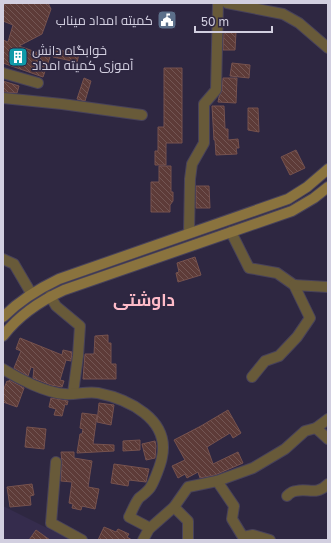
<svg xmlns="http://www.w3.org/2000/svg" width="331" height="543" font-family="'Golos Text',Cairo,sans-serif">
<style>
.built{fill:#352c4d}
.building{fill:url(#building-back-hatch);stroke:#76524e}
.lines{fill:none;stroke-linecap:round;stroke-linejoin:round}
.street-casing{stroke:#48425a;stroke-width:12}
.secondary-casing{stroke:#48425a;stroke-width:12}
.street{stroke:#685a39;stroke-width:10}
.secondary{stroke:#8a733e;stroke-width:10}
.labels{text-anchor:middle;stroke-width:3.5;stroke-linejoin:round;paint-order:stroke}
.poi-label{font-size:13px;fill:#d2cfe0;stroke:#2e2741;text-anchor:end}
.district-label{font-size:17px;font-weight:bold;fill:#febbc8;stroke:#2e2741}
</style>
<defs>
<pattern id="building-back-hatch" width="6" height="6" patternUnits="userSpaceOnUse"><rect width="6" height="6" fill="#5d3b38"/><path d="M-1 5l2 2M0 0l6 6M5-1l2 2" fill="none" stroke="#735654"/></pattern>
</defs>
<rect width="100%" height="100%" fill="#2e2741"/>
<!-- built -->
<path class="built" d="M 3,506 L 71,540 L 3,540 Z"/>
<!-- building -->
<g class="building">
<path d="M 3,3 L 48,3 L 51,9 L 42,34 L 19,46 L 50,57 L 43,77 L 3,63 L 3,40 L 8,42 L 13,25 L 3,21 Z"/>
<path d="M 224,32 L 236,32 L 235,50 L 223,50 Z"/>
<path d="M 54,49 L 79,54 L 77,62 L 53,57 Z"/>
<path d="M 232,63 L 250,65 L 249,78 L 230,76 Z"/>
<path d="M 164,68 L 182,68 L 182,143 L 166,143 L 166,165 L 155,165 L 155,151 L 158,151 L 158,127 L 164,127 Z"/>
<path d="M 84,78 L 91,81 L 85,101 L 77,99 Z"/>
<path d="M 223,78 L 237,78 L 236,103 L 218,102 L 219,97 L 222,90 Z"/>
<path d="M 3,81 L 19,86 L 17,93 L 3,92 Z"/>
<path d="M 212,106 L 224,106 L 225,129 L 228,129 L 228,140 L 238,139 L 239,148 L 236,148 L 237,154 L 216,155 L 215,140 L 214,140 Z"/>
<path d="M 248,108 L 258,108 L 259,132 L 248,130 Z"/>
<path d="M 296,150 L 305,168 L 290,175 L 281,157 Z"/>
<path d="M 159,166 L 171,166 L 171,192 L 173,192 L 173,201 L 170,205 L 170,212 L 151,212 L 151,182 L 159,182 Z"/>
<path d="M 196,186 L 209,186 L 210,208 L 196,208 Z"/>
<path d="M 195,257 L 201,275 L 178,282 L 176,273 L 179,272 L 177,263 Z"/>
<path d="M 108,335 L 108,343 L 111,343 L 111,364 L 116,364 L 116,379 L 83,379 L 85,354 L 94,354 L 95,336 Z"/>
<path d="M 20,338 L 62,355 L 63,350 L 72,352 L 71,361 L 66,360 L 60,380 L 64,381 L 62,387 L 51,385 L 33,378 L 34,368 L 31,367 L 28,376 L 14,368 L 21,351 L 16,349 Z"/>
<path d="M 9,380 L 24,388 L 17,407 L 3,402 L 3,391 L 7,381 L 9,382 Z"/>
<path d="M 51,398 L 68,401 L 67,405 L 65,404 L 62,416 L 54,415 L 56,409 L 49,407 Z"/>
<path d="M 99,403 L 114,405 L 111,425 L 97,422 Z"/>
<path d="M 228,410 L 241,433 L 233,438 L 230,433 L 207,447 L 213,464 L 238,452 L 243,463 L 215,475 L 200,478 L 198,472 L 187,478 L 185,474 L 178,478 L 172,466 L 185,460 L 174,440 L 201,426 Z"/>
<path d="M 82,413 L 97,415 L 93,444 L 114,445 L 114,451 L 77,453 L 80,434 L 82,434 L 83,429 L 80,428 Z"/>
<path d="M 27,427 L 46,429 L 44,449 L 25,447 Z"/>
<path d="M 140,440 L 140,450 L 123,451 L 123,441 Z"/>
<path d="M 155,441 L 156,446 L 155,458 L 146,460 L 142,444 Z"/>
<path d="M 61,452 L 74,452 L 74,458 L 92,461 L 88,487 L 99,489 L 95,509 L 82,506 L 81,510 L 72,508 L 73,504 L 69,503 L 72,482 L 61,481 L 62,463 Z"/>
<path d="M 114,464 L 149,469 L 146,482 L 129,480 L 128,486 L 111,483 Z"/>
<path d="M 32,484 L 34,495 L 30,496 L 31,505 L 10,507 L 7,487 Z"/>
<path d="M 104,527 L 116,532 L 118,529 L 129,534 L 127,537 L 132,540 L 98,540 Z"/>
<path d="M 36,530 L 50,540 L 29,540 Z"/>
</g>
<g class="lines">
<!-- street casing -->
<g class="street-casing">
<g id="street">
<path d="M 227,3 L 283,14 L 299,23 L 328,48"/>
<path d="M 3,73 L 38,83"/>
<path d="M 3,98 L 62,104 L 142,115"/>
<path d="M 231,232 L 249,268 L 277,273 L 294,285 L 310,318 L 297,337 L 279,356 L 265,361 L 252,377"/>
<path d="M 189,233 L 190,179 L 192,164 L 204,143 L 204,104 L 216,90 L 218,3"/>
<path d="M 3,259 L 14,264 L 31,293"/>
<path d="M 294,285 L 328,287"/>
<path d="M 50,296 L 56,306 L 80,326 L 78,356 L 73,393"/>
<path d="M 3,369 C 19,379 46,393 65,394 C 76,395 87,391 98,393 C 128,399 170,419 162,457 C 161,464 154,482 150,488 C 147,492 143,495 139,498 C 135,503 132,511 129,517 L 150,528"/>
<path d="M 316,428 L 328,439"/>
<path d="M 56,462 L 51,523 L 82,540"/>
<path d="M 217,481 L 234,506 L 232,519 L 243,537 L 253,535 L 270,540"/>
<path d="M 287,496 C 289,494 293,491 296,491 C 309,488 316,496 328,484"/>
<path d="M 174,507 L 188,521 L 188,540"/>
<path d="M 143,540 L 149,529 L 174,507 L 188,487 L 217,481 L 253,468 L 285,449 L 305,431 L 316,428 L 328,419"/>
</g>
</g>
<!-- secondary casing -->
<g class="secondary-casing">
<g id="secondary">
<path d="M 3,317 C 20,300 38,289 59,279 L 288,199 L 307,187 L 328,169"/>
<path d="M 3,336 C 19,315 40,301 64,290 L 292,211 L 314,198 L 328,187"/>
</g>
</g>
<!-- street -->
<use href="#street" class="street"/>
<!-- secondary -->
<use href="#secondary" class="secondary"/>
</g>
<!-- icons -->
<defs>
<g id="civic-square" transform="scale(1)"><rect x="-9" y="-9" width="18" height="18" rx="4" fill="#5c6f8a" stroke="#2e2741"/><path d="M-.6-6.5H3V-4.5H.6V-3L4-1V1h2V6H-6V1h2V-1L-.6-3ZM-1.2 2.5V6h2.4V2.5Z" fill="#fff"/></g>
<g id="building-square" transform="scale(1)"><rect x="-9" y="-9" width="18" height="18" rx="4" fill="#0f9aa8" stroke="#2e2741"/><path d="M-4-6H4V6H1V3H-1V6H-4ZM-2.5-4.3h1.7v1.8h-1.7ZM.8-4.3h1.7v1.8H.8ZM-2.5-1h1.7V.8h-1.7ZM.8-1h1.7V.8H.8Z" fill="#fff"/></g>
</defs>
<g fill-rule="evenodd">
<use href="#civic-square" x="167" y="20"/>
<use href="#building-square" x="18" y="57"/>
</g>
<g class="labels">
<!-- poi labels -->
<g class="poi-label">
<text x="153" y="25">کمیته امداد میناب</text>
<text x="32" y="55" text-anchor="start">خوابگاه دانش<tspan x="32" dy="15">آموزی کمیته امداد</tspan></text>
</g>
<!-- district labels -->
<g class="district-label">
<text x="144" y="306">داوشتی</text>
</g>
</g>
<!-- border -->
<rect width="331" height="543" fill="none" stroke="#d2cfe0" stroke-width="8"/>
<!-- scale -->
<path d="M195 26v6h77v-6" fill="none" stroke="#d2cfe0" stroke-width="2"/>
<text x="201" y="26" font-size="12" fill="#d2cfe0" stroke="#2e2741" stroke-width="3" paint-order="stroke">50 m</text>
</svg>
